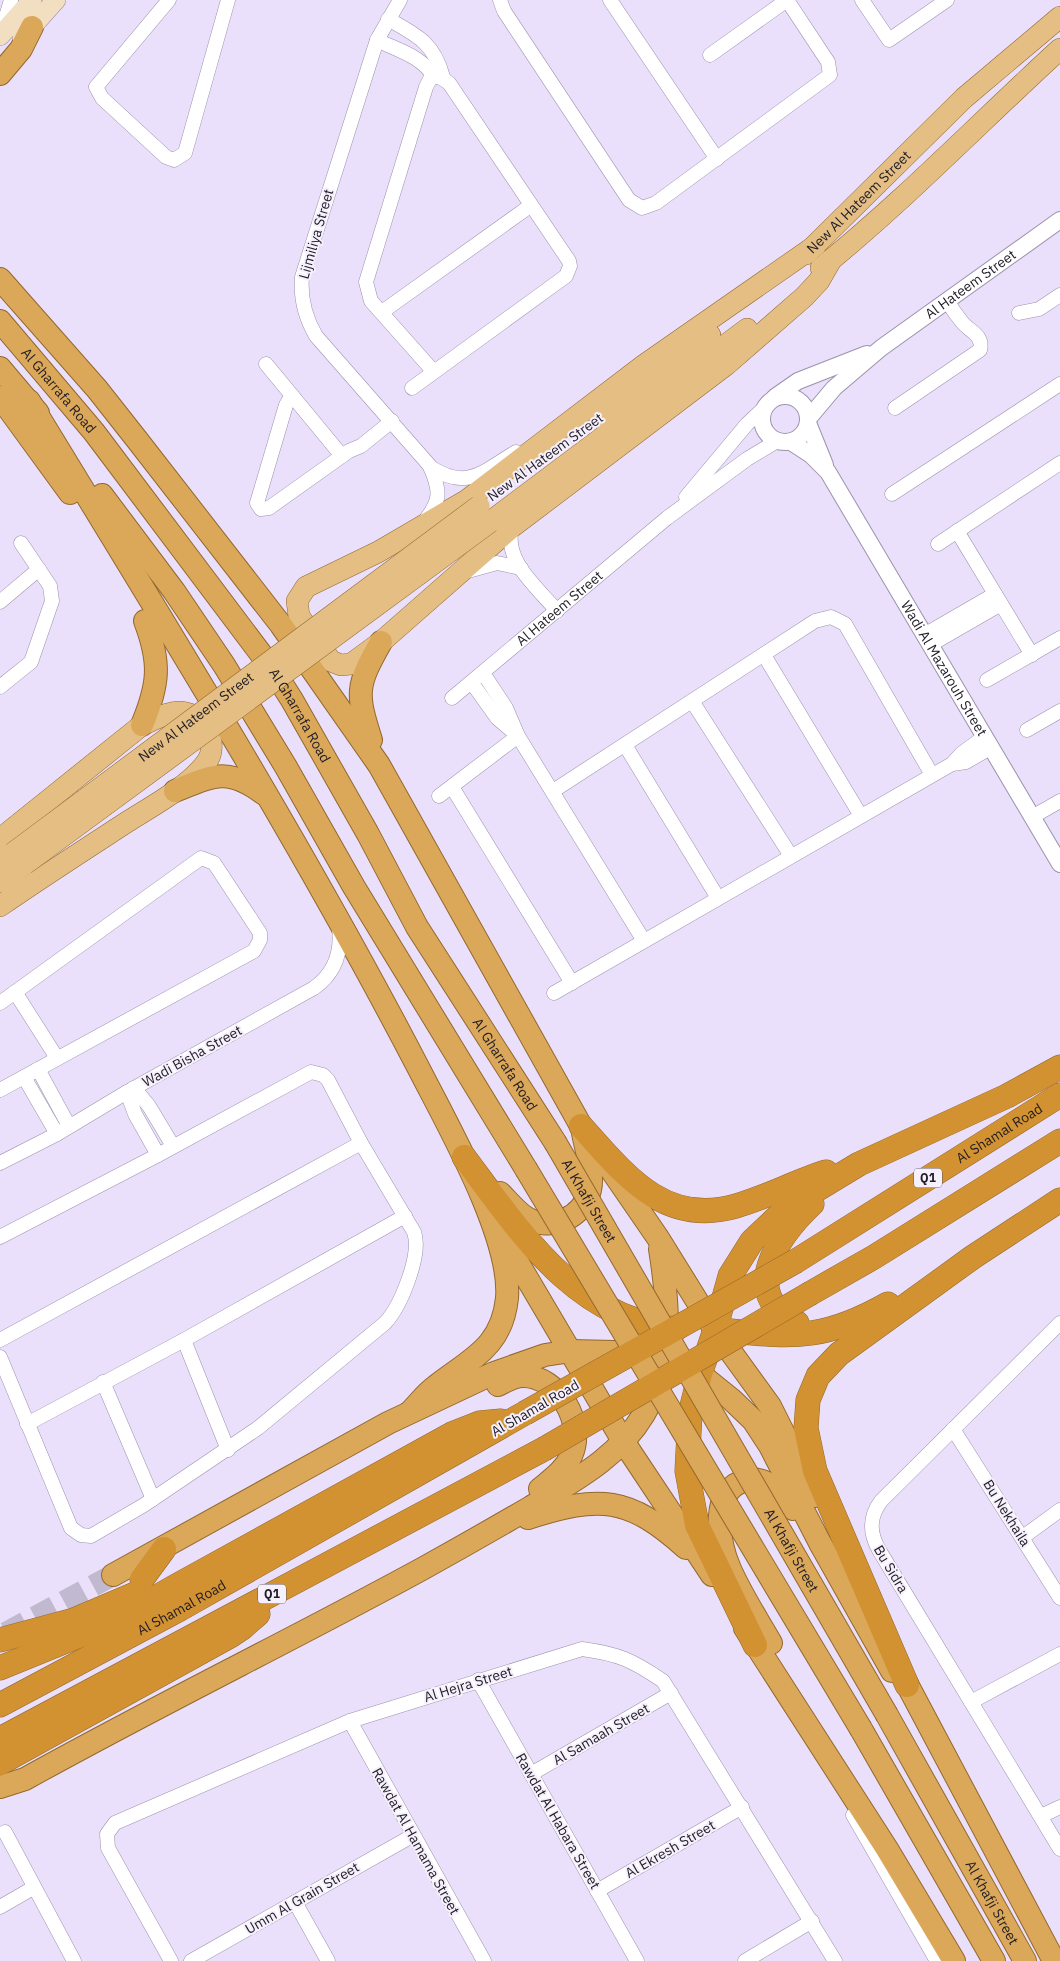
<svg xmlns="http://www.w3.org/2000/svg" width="1060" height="1961" font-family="'IBM Plex Sans',sans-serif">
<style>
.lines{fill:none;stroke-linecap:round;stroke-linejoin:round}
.trunk-tunnel{stroke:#c1b9d0;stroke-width:22;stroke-dasharray:22 11;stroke-linecap:butt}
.minor-casing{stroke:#9c92ac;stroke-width:15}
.tertiary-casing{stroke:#9c92ac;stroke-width:18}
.secondary-casing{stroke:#9c92ac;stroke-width:20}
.primary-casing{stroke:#93682d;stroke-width:22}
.trunk-casing{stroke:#93682d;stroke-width:24}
.motorway-casing{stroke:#93682d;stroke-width:25}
.minor{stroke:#fff;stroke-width:14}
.tertiary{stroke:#fff;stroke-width:16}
.secondary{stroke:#f2dec1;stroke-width:19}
.primary{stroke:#e4be83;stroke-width:21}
.trunk{stroke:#dba85a;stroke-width:22}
.motorway{stroke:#d29231;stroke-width:24}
.primary-bridge-casing{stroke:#93682d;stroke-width:22;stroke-linecap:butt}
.trunk-bridge-casing{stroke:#93682d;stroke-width:24;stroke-linecap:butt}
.motorway-bridge-casing{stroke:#93682d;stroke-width:25;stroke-linecap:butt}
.primary-bridge{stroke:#e4be83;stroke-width:21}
.trunk-bridge{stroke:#dba85a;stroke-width:22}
.motorway-bridge{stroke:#d29231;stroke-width:24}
.labels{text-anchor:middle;stroke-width:4;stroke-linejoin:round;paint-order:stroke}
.shield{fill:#f5f0fb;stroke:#5f5b65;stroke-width:1}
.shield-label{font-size:12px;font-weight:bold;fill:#1f1b25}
.street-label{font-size:14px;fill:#1f1b25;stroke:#f5f0fb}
</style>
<rect width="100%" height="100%" fill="#eae0fb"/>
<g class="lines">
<!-- trunk-tunnel -->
<path class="trunk-tunnel" d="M 6,1633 L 113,1575"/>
<!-- minor casing -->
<g class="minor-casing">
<g id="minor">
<path d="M 169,0 L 96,87 L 102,98 L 166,157 L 174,160 L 185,153 L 228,0"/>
<path d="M 400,0 L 377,40 L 302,277 C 300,299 305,317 316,336 L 430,466 C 441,492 441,500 424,522"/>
<path d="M 500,0 L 504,11 L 629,200 L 642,208 L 656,203 L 830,75 L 828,62 L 787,0"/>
<path d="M 610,0 L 717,159"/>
<path d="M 862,0 L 889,40 L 947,0"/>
<path d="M 388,19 C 417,35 434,43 443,77"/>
<path d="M 2,30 L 11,0"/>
<path d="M 377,40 C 397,50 422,56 434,77"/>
<path d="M 710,55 L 787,0"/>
<path d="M 382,312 L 530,206"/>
<path d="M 1019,313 L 1039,309 L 1060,295"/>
<path d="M 266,364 L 342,456"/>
<path d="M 412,388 L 566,276 L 570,266 L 569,261 L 449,83 L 438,76 L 430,79 L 426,87 L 366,282 L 371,301 L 434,372"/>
<path d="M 292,395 L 286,405 L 257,503 L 261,509 L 269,508 L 349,451 L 361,446 L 392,421"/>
<path d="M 895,408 L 980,350 C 984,335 969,331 962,322 C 957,316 952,309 948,302"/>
<path d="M 430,467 C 468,491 482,472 516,452"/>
<path d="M 892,494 L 1060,384"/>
<path d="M 686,497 L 747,424 L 763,409"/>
<path d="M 512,527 C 503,561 537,587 557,611"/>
<path d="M 957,531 L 1032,655"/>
<path d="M 938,544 L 1060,463"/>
<path d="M 468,571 L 497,563 L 521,568"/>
<path d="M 0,602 L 39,569"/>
<path d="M 924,635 L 995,594"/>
<path d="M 930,645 L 1001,604"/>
<path d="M 764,655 L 861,816"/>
<path d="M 483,673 L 506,708 L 518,736 L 644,941"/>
<path d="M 987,680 L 1060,638"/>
<path d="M 472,683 L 497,718 L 517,735"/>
<path d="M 0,687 L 31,662 L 52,601 L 50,586 L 21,543"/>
<path id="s1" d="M 452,698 L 667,518 L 747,459 L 777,441"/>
<path d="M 692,701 L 791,856"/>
<path d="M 1027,730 L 1060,711"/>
<path d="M 625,745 L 718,898"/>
<path d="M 952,764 L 966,762 L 990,748"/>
<path d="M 452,787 L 572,983"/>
<path d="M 553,791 L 815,621 L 831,617 L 845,624 L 932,775"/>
<path d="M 439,796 L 518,736"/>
<path d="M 1032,817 L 1060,801"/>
<path d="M 15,992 L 57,1058"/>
<path d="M 554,993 L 952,764 L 961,754 L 984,737"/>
<path d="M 0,1003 L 201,858 L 214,863 L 260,933 L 260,940 L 254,951 L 0,1090"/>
<path d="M 38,1069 L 69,1126"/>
<path d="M 24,1077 L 57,1134"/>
<path d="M 134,1088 L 149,1106 L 173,1146"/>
<path d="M 127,1092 L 135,1114 L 158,1155"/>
<path d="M 0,1163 L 57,1134 L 127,1092 L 314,988 C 335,973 342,953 339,928"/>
<path d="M 0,1237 L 158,1155 L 311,1072 L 323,1075 L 328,1080 L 361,1143 L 414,1232 C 422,1254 401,1306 385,1323 L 258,1428 L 144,1505 L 91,1536 L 81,1535 L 71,1528 L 0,1357"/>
<path d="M 1060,1323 L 881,1501 C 869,1517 869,1532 879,1550 L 1060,1849"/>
<path d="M 0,1340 L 361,1143"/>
<path d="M 184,1340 L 228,1450"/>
<path d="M 103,1382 L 153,1499"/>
<path d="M 27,1424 L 184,1340 L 405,1216"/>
<path d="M 953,1429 L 1060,1598"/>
<path d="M 1023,1537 L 1060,1510"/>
<path d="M 478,1680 L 637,1961"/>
<path d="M 971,1702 L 1060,1654"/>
<path d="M 350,1721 L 484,1961"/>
<path d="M 531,1774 L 671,1693"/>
<path d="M 853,1815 L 937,1961"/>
<path d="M 1041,1816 L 1060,1807"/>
<path d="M 5,1832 L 74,1961"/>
<path d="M 597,1891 L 742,1807"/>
<path d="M 295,1902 L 328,1961"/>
<path d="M 0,1907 L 33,1888"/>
<path d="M 171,1961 L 108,1848 L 107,1834 L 115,1823 L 350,1721 L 582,1649 C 619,1654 632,1660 663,1681 L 835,1961"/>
<path d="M 191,1961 L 412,1836"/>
<path d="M 745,1961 L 812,1921"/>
</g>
</g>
<!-- tertiary casing -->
<g class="tertiary-casing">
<g id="tertiary">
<circle cx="785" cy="419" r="23"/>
<path d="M 775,397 L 798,381 L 867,354"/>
<path id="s2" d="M 808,419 L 834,388 L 881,348 L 1060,220"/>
<path d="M 808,423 L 825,465"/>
<path id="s3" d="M 791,442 L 811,455 L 828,472 L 1060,864"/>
</g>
</g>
<!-- secondary casing -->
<g class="secondary-casing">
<g id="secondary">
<path d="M 0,36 L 32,0"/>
<path d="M 22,38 L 56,0"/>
</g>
</g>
<!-- primary casing -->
<g class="primary-casing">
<g id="primary">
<path d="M 815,246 L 644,365 L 467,500 L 378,552 L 306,587 L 297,601 L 299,616 L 331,661 L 341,665 L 351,664 L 381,642 L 512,527 L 726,365 L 804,297 L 819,281 L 831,260"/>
<path id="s4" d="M 806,254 L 964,98 L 1060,17"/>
<path d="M 821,268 C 905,200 980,122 1060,49"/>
<path d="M 600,417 L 710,335"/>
<path d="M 490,522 L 747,329"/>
<path d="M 0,839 L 142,725 C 154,720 168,711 181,712 C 205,714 220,744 206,763 C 188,787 152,806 127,822 C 84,850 42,877 0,906"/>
<path d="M 0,862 L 13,853"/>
<path d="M 0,882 L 25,864"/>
</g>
</g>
<!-- trunk casing -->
<g class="trunk-casing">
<g id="trunk">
<path d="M 0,74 L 21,49 L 32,27"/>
<path d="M 0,279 L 97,389 L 138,441 L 281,625 L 379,765 L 581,1126 L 658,1238 L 715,1330 L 770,1406 L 815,1496"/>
<path id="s5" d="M 0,321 L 94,432 L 273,670 L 292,700 L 368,834 L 417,927 L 555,1142"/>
<path d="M 0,368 L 38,413"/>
<path d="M 0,397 L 70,493"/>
<path d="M 29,401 C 163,621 300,840 419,1069 C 447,1124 512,1237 507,1298 C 502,1348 470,1359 436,1386 C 426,1393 419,1403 411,1411"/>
<path d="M 102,495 L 174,591 L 224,665 L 286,767 L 354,887 L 526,1169"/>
<path d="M 142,725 C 159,684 161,663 145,621"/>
<path d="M 371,740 C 356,693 356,686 381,642"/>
<path d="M 175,791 C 214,775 228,767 264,794"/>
<path d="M 500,1193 C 508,1201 516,1211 525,1217 C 550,1233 583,1218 590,1190 C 594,1173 586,1150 583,1133"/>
<path d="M 505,1241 L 623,1441 L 712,1575"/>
<path d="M 498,1385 C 506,1381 514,1376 523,1376 C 559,1376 586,1424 571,1456 C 565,1470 552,1479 540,1489"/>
<path d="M 528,1518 C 600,1495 628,1496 686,1548"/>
<path d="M 113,1575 L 388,1423 L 494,1373 L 545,1355 L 571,1351 L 614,1352 L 664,1362 L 700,1374 L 731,1399 L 753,1420 L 770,1446 L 820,1543 L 892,1671"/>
<path d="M 745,1628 L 887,1849 L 954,1961"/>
<path d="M 771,1643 C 757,1619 741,1594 730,1569 C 718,1543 709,1488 747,1480 C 769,1476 781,1494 793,1509"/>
<path d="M 899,1669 L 1054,1961"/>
<path id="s6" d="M 887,1715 L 1025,1961"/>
<path d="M 861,1729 L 994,1961"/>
<path d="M 0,1787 L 25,1779 C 156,1706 290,1641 422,1569 C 458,1549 495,1528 531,1507 C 573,1481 617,1459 644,1414 C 674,1362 669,1306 660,1249"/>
</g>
</g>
<!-- motorway casing -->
<g class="motorway-casing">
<g id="motorway">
<path d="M 581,1126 C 624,1174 664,1227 736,1206 C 767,1197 795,1182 826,1172"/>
<path d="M 464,1157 C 518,1229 577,1322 677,1328"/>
<path id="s7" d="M 796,1261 L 1060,1095"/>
<path d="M 811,1293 L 874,1257 L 1060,1141"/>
<path d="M 797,1323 C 737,1294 779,1235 812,1204"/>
<path d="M 731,1331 C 798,1338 828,1338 888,1304"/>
<path d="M 142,1579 L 164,1549"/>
<path d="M 0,1640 L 74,1620 L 135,1594"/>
<path d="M 755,1645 L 697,1525 L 687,1471 L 690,1414 L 700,1374 L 715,1330 L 730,1276 L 752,1241 L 788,1207 L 859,1164 L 1007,1096 L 1060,1067"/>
<path d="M 0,1668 L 113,1622 L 176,1586 L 452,1434 L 480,1423 L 501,1421"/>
<path d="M 907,1685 L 815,1471 L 806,1428 L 808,1400 L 818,1376 L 839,1354 L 973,1257 L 1060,1200"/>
<path id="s8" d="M 0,1705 L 180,1609 L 525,1413"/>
<path d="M 0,1739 L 544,1449"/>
<path d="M 0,1763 L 230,1636 L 242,1628 L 258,1614"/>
</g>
</g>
<!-- minor -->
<use href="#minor" class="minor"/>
<!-- tertiary -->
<use href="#tertiary" class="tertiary"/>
<!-- secondary -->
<use href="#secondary" class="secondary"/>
<!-- primary -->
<use href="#primary" class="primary"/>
<!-- trunk -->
<use href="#trunk" class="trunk"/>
<!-- motorway -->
<use href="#motorway" class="motorway"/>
<!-- primary-bridge casing -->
<g class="primary-bridge-casing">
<g id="primary-bridge">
<path id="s9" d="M 13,853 L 479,506"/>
<path d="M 25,864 L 490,522"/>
</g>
</g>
<!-- trunk-bridge casing -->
<g class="trunk-bridge-casing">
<g id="trunk-bridge">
<path id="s10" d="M 555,1142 L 887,1715"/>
<path d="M 526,1169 L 861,1729"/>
</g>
</g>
<!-- motorway-bridge casing -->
<g class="motorway-bridge-casing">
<g id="motorway-bridge">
<path d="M 525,1413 L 796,1261"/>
<path d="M 544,1449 L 811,1293"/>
</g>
</g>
<!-- primary-bridge -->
<use href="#primary-bridge" class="primary-bridge"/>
<!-- trunk-bridge -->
<use href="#trunk-bridge" class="trunk-bridge"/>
<!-- motorway-bridge -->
<use href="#motorway-bridge" class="motorway-bridge"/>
</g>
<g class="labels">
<!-- shield labels -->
<g class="shield">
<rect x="914" y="1168.5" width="28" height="19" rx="4"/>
<rect x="258" y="1584.5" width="28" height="19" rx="4"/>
</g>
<g class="shield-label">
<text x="928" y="1182">Q1</text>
<text x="272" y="1598">Q1</text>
</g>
<!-- street labels -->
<g class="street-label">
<text dy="5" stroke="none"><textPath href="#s4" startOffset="74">New Al Hateem Street</textPath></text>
<text transform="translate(316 234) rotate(-74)" y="5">Lijmiliya Street</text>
<text dy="5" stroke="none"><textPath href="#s2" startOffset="212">Al Hateem Street</textPath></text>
<text dy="5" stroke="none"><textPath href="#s5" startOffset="91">Al Gharrafa Road</textPath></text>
<text transform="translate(545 457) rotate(-36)" y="5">New Al Hateem Street</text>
<text dy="5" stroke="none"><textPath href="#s1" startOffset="140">Al Hateem Street</textPath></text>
<text dy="5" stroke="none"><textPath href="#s3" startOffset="276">Wadi Al Mazarouh Street</textPath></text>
<text dy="5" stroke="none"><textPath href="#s5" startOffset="496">Al Gharrafa Road</textPath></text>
<text dy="5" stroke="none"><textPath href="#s9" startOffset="228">New Al Hateem Street</textPath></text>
<text transform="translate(192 1056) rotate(-29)" y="5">Wadi Bisha Street</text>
<text dy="5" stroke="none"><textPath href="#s5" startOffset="901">Al Gharrafa Road</textPath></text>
<text dy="5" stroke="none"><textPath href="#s7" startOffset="240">Al Shamal Road</textPath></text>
<text dy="5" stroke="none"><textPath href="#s10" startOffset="68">Al Khafji Street</textPath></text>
<text transform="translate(535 1408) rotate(-30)" y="5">Al Shamal Road</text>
<text transform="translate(1007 1513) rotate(58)" y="5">Bu Nekhaila</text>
<text dy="5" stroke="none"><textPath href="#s10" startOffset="472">Al Khafji Street</textPath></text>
<text transform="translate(891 1569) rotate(59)" y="5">Bu Sidra</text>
<text dy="5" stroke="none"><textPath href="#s8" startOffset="206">Al Shamal Road</textPath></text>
<text transform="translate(468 1684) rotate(-17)" y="5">Al Hejra Street</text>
<text transform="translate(601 1734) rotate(-30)" y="5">Al Samaah Street</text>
<text transform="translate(558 1821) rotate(60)" y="5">Rawdat Al Habara Street</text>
<text transform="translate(416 1841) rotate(61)" y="5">Rawdat Al Hamama Street</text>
<text transform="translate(670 1849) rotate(-30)" y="5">Al Ekresh Street</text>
<text transform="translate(302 1898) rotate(-30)" y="5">Umm Al Grain Street</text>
<text dy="5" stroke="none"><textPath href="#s6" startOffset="215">Al Khafji Street</textPath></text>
</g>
</g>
</svg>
